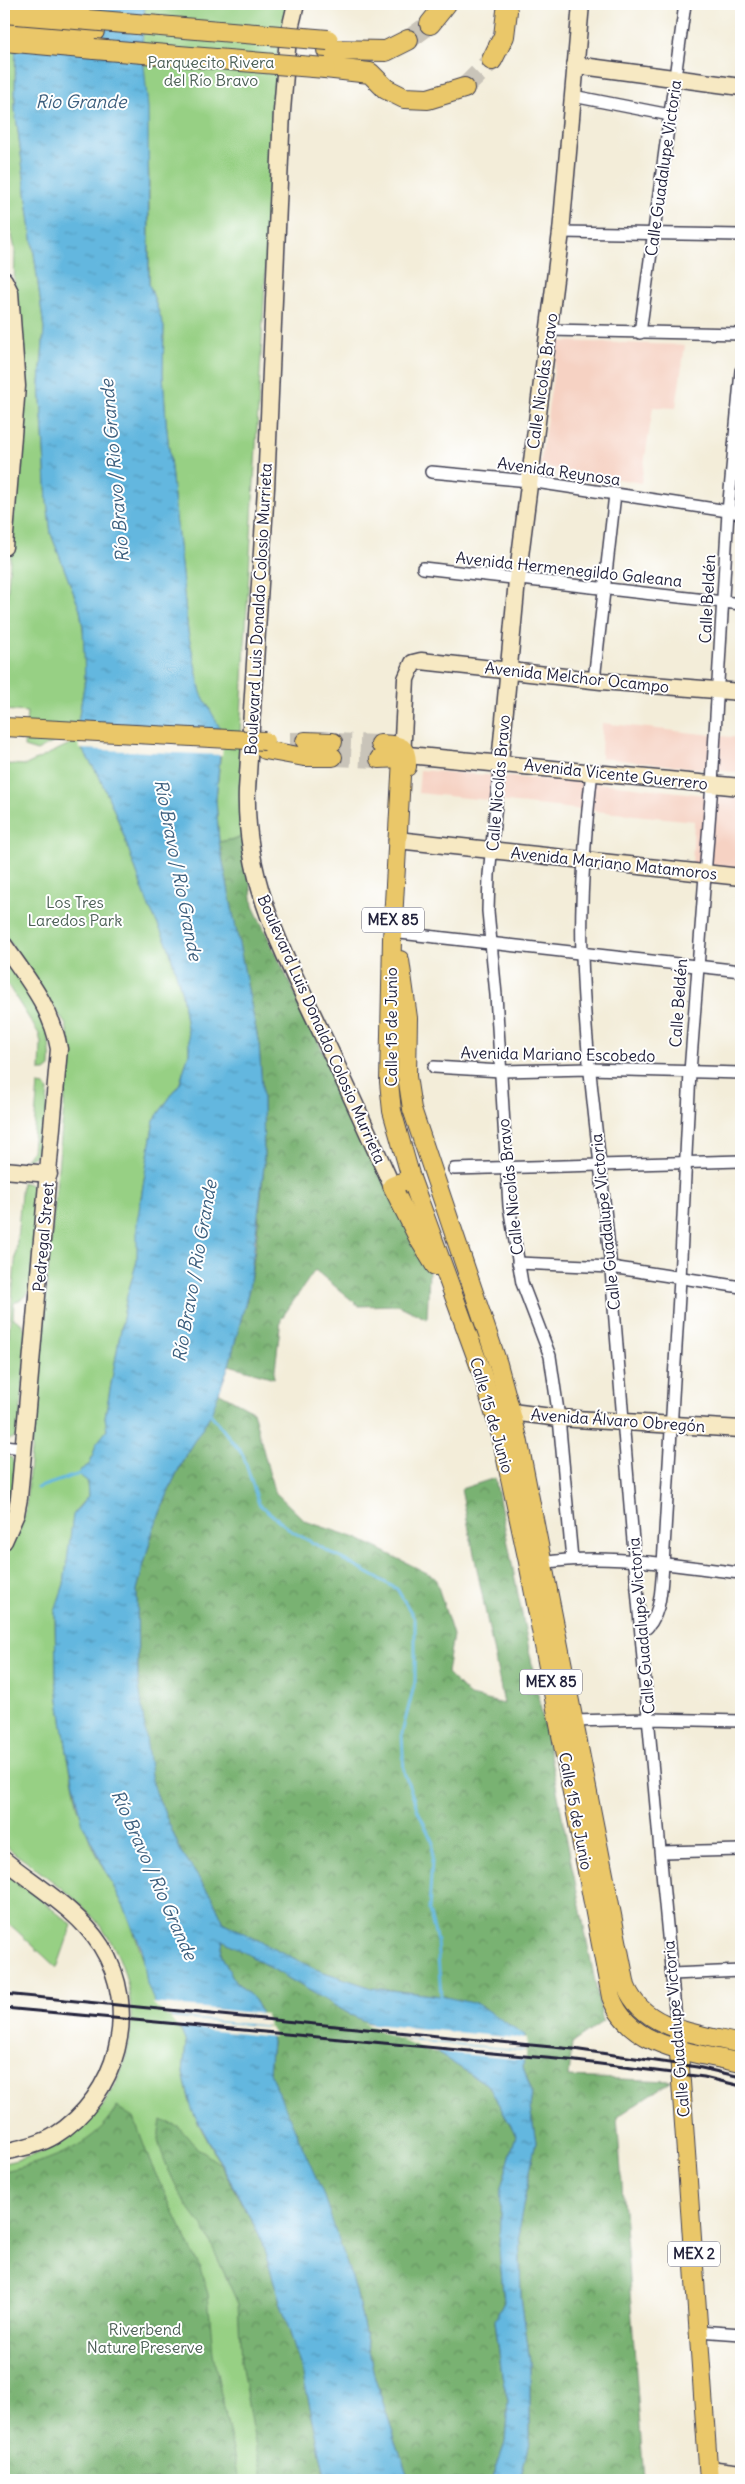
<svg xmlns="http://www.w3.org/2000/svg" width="745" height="2484" font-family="Delius,sans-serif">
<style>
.built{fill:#f6d2c3}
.green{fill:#97d084;stroke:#5c7960}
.forest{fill:url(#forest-crowns);stroke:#4e6a56}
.water{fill:url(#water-ripples);stroke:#426c8d}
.pier{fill:#f3edd9}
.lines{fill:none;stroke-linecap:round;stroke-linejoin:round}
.stream{stroke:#63b7df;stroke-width:3}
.primary-tunnel{stroke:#c9c4b9;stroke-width:18;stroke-dasharray:18 9;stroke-linecap:butt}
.highway-tunnel{stroke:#c9c4b9;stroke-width:20;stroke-dasharray:20 10;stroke-linecap:butt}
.street-casing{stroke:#414053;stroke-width:14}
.secondary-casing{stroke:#414053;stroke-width:19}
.primary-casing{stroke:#414053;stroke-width:20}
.highway-casing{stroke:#414053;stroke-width:22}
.street{stroke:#fff;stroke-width:11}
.secondary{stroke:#f7e9c3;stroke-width:16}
.primary{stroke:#eac769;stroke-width:18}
.highway{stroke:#eac769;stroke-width:20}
.rail{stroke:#22223b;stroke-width:3}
.primary-bridge-casing{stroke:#414053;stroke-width:20;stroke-linecap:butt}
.highway-bridge-casing{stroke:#414053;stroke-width:22;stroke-linecap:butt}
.primary-bridge{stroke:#eac769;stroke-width:18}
.highway-bridge{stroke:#eac769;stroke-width:20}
.labels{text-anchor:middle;stroke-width:4;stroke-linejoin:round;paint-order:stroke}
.shield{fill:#fff;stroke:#646476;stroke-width:1}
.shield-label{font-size:15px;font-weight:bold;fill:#22223b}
.park-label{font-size:16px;fill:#4b5f55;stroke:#fff}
.street-label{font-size:16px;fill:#22223b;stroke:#fff}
.water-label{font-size:18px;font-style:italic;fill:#3c5e7d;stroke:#fff}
</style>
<defs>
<pattern id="forest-crowns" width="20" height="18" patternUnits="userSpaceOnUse" patternTransform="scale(1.25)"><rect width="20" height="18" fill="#79b272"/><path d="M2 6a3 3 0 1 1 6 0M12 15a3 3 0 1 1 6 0" fill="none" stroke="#63905f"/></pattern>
<pattern id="water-ripples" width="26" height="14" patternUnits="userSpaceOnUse" patternTransform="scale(1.25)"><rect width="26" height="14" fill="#63b7df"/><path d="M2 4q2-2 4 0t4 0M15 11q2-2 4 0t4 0" fill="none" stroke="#5194b6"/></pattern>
</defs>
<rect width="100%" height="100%" fill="#fff"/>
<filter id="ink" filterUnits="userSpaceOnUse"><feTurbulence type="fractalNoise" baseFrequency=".02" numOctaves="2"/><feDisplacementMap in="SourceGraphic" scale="10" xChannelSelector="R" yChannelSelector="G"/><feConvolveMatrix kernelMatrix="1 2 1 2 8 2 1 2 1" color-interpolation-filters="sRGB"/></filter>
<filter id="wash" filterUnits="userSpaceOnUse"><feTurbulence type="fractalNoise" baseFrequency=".0096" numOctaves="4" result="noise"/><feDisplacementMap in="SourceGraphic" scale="20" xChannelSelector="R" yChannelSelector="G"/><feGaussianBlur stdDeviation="1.12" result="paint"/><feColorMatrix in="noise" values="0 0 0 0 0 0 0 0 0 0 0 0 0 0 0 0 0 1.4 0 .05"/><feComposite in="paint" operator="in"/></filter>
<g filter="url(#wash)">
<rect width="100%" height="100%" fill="#f3edd9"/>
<!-- built -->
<g class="built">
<path d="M 558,341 L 685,345 L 676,408 L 653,407 L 641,483 L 540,466 Z"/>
<path d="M 602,723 L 741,738 L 741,773 L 601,758 Z"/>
<path d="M 420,770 L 608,784 L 741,799 L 741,874 L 692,869 L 694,821 L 418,793 Z"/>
</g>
<!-- green -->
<g class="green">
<path d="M 4,4 L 16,4 L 15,109 L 44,329 L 40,383 L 47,501 L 51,534 L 80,610 L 85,642 L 85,680 L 78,722 L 79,729 L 37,751 L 24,747 L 27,712 L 4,710 L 4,639 L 23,393 L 14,288 L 15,249 L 4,201 Z"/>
<path d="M 145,4 L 288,4 L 278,51 L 240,734 L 222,732 L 201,693 L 188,632 L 166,420 L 163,374 L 164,327 L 149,284 L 149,177 L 142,44 Z"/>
<path d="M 80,739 L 82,749 L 99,776 L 117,817 L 149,907 L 168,945 L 182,994 L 189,1041 L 189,1053 L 180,1083 L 154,1120 L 140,1203 L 137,1261 L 127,1296 L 105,1417 L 107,1426 L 105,1434 L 94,1450 L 90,1464 L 79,1473 L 87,1481 L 88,1496 L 75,1511 L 64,1584 L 55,1611 L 56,1680 L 68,1758 L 78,1808 L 90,1841 L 126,1911 L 145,1963 L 184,2037 L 186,2043 L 183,2073 L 189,2099 L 198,2123 L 259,2234 L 290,2329 L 326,2480 L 4,2480 L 4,2163 C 27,2158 50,2151 70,2137 C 136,2091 150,1996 104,1931 C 79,1896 37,1871 4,1845 L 4,1555 C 17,1538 23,1525 26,1504 L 70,1043 L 66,1025 L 4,934 L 4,764 L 26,765 Z"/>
<path d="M 222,740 L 248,741 L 245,837 L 219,842 L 216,799 Z"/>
<path d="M 4,965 L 7,969 L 11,966 C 34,998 53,1026 50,1067 L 45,1071 L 40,1071 L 41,1043 L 39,1034 L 4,979 Z"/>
<path d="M 38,1085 L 45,1086 L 48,1090 C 46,1106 48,1160 26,1159 L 32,1151 Z"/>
<path d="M 22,1182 L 29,1184 L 38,1191 L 30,1290 L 26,1296 L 14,1303 L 13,1318 L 21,1323 L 27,1333 L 19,1432 L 16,1437 L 6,1441 L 7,1438 L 4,1438 L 4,1392 Z"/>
<path d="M 7,1457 L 11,1457 C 23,1476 10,1508 4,1528 Z"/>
<path d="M 4,1870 L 72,1925 L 57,1968 L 4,1919 Z"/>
</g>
<!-- forest -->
<g class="forest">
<path d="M 245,837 L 253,906 L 429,1272 L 427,1319 L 398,1305 L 359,1306 L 315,1270 L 281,1319 L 274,1378 L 229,1365 L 249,1289 L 256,1244 L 264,1166 L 263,1100 L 259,1045 L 219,842 Z"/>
<path d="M 218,1392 L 253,1411 L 274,1491 L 305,1521 L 359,1539 L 435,1577 L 453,1635 L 447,1673 L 470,1696 L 504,1704 L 461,1489 L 495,1478 L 603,2022 L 572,2043 L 569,2077 L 671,2081 L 617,2117 L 644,2480 L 520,2480 L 530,2438 L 530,2361 L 521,2297 L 519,2226 L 536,2141 L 530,2108 L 532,2092 L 523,2067 L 525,2035 L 441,1996 L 372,1988 L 315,1969 L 224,1923 L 213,1899 L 181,1852 L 152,1783 L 147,1754 L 138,1678 L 137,1590 L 153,1530 L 173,1481 Z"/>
<path d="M 223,1940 L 353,2016 L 432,2050 L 488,2085 L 516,2135 L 501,2188 L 499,2249 L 504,2302 L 495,2321 L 502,2376 L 508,2400 L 505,2443 L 492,2480 L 409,2480 L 375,2379 L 356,2291 L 301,2146 L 269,2071 L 272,2042 L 254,1999 L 235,1981 L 224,1961 L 221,1953 Z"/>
<path d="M 117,2107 L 134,2118 L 150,2162 L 200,2268 L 208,2294 L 213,2354 L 239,2480 L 4,2480 L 4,2171 C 38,2164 78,2152 103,2126 C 108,2121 113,2113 117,2107 Z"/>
<path d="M 161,2120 L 178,2126 L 196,2147 L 220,2164 L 259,2234 L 302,2370 L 326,2480 L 263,2480 L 251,2423 L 241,2361 L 238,2304 L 203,2226 C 186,2210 167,2170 160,2147 C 157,2138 160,2128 161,2120 Z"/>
</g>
<!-- water -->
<path class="water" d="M 16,4 L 145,4 L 142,44 L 148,108 L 149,284 L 164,327 L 163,374 L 166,420 L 188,632 L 201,693 L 222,732 L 216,799 L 219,842 L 259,1045 L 263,1100 L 264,1166 L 249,1289 L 229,1365 L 211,1414 L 186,1454 L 173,1481 L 153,1530 L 137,1590 L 138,1678 L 152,1783 L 181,1852 L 213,1899 L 224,1923 L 315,1969 L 372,1988 L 441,1996 L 477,2004 L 525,2035 L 523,2067 L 532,2092 L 530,2108 L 536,2141 L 519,2226 L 521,2297 L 530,2361 L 530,2438 L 520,2480 L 492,2480 L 505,2443 L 508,2400 L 502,2376 L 495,2320 L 504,2302 L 499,2249 L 501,2188 L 516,2135 L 488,2085 L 432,2050 L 353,2016 L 223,1940 L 221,1953 L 224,1961 L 235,1981 L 254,1999 L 270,2033 L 272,2042 L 269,2071 L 322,2191 L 356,2291 L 375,2379 L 409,2480 L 326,2480 L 302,2371 L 259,2234 L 192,2110 L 183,2073 L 186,2043 L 178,2023 L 155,2004 L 147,1984 L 142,1950 L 126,1911 L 83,1825 L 68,1758 L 56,1680 L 55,1611 L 64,1584 L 73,1515 L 88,1496 L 87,1481 L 79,1475 L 79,1471 L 90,1464 L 96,1444 L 107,1430 L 105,1417 L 127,1296 L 137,1261 L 137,1222 L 154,1120 L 180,1083 L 189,1053 L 189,1041 L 182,994 L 168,945 L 149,907 L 117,817 L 99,776 L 82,749 L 78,722 L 85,680 L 83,627 L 80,610 L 51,534 L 47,501 L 40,383 L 44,329 L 15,109 Z"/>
<!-- pier -->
<g class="pier">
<path d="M 76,724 L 224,740 L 222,755 L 79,749 Z"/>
<path d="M 152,2003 L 265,2014 L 270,2026 L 167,2016 Z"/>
<path d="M 170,2018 L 271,2027 L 274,2037 L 177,2027 Z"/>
<path d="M 363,2023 L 527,2039 L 526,2050 L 396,2038 Z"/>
<path d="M 400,2040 L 526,2051 L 526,2060 L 427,2051 Z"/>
</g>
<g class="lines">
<!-- stream -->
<g class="stream">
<path d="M 209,1412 L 243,1455 L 259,1504 L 293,1532 L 397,1589 L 415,1619 L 415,1682 L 402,1733 L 404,1772 L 418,1811 L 433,1843 L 429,1910 L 437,1942 L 441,1996"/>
<path d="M 37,1488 L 79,1474"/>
</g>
</g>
</g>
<g filter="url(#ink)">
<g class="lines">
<!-- primary-tunnel -->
<g class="primary-tunnel">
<path d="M 290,741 L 305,741"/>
<path d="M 333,742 L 380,744"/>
<path d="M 333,757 L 379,759"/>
</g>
<!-- highway-tunnel -->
<g class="highway-tunnel">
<path d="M 408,40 L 430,24"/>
<path d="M 464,88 L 492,60"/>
</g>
<!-- street casing -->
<g class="street-casing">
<g id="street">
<path d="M 573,96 L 670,115"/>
<path d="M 561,232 L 741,235"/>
<path d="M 549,330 L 741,334"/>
<path d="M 640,333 L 685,4"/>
<path d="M 431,472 L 529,481 L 741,513"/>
<path d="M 423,568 L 741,604"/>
<path d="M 594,680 L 615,494"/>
<path d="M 500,763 L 489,875 L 488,911 L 496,995 L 509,1206 L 522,1283 L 550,1356 L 559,1418 L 572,1559"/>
<path d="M 592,771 C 585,833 580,893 582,955 C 585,1061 602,1165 611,1270 C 631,1523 652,1776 677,2029"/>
<path d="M 392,939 L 400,933 L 741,971"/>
<path d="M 434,1067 L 501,1071 L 589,1069 L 741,1073"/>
<path d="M 454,1169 L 741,1161"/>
<path d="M 518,1263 L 611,1267 L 741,1287"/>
<path d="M 4,1446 L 23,1448"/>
<path d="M 542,1563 C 607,1552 676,1566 741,1573"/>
<path d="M 642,1632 C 662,1618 661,1588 663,1565 L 680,1279 L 690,1072 L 712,784 L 728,512 L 741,371"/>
<path d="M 572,1721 L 650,1719 L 741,1721"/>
<path d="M 662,1852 L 741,1850"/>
<path d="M 672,1974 L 741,1971"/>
<path d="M 699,2331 L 741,2334"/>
</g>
</g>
<!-- secondary casing -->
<g class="secondary-casing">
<g id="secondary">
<path d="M 296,4 L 288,37 L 282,111 L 266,488 L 247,790 C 244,883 284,953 322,1034 C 346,1084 369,1135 392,1186"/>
<path d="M 575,65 L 741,87"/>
<path d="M 4,547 L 17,386 L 10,292 L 4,280"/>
<path d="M 741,692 L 601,681 L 421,661 L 413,663 L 406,679 L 402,758 L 408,755 L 741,787"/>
<path d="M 500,763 L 517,580 L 561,232 L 581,4"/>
<path d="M 397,840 L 741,877"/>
<path d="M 4,945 C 27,978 52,1008 59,1049 L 19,1498 L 16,1514 L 4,1541"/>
<path d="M 4,1170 L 49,1174"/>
<path d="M 499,1414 L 512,1412 L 559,1418 L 741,1429"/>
<path d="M 4,1860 C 36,1886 78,1910 101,1946 C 141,2009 118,2096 54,2136 C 39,2145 21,2148 4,2152"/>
<path d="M 709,2469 L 741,2473"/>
</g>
</g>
<!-- primary casing -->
<g class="primary-casing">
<g id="primary">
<path d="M 305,741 L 333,742"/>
<path d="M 380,744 C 399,745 408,744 407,767"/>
<path d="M 265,750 L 304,757 L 333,757"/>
<path d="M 379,759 L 402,758 L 392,939 L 389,1082 L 392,1111 L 411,1178 L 482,1373 L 501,1436 L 528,1562 L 611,1997 C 630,2049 695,2052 741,2063"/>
<path d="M 400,960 L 408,1018 L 407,1076 L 412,1109 L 498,1364 L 518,1438 L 626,1986 C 643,2030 700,2034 741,2044"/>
<path d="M 411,1178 L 392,1186 L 418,1238 L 435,1266"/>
<path d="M 678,2039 L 709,2480"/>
</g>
</g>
<!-- highway casing -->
<g class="highway-casing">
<g id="highway">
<path d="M 4,23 L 94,31"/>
<path d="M 430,24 L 446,4"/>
<path d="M 4,41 L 94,49"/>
<path d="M 327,50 L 386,51 L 408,40"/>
<path d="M 492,60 L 504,36 L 507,11"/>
<path d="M 325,68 L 370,73 L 386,89 L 404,98 L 428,99 L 464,88"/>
</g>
</g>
<!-- street -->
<use href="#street" class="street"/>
<!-- secondary -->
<use href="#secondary" class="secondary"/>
<!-- primary -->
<use href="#primary" class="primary"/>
<!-- highway -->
<use href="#highway" class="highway"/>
<!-- rail -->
<g class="rail">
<path d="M 4,1994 L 573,2049 L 697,2067 L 741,2077"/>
<path d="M 4,2008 L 568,2060 L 704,2077 L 741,2086"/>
</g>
<!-- primary-bridge casing -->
<g class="primary-bridge-casing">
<path id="primary-bridge" d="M 4,727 L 265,741"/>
</g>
<!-- highway-bridge casing -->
<g class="highway-bridge-casing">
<g id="highway-bridge">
<path d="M 4,13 L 328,40"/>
<path d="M 94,49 L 325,68"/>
</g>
</g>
<!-- primary-bridge -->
<use href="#primary-bridge" class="primary-bridge"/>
<!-- highway-bridge -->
<use href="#highway-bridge" class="highway-bridge"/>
</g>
</g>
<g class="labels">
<!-- shield labels -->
<g class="shield">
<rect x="362" y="907.5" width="62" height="25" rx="4"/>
<rect x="520" y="1669.5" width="62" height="25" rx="4"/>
<rect x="668" y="2241.5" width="52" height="25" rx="4"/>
</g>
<g class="shield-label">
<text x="393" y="925">MEX 85</text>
<text x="551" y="1687">MEX 85</text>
<text x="694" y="2259">MEX 2</text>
</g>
<!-- park labels -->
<g class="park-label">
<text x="211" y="68">Parquecito Rivera<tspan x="211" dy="18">del Río Bravo</tspan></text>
<text x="75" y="908">Los Tres<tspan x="75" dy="18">Laredos Park</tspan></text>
<text x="145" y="2335">Riverbend<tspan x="145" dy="18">Nature Preserve</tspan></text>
</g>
<!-- street labels -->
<g class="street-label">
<text transform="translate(663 168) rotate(-82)" y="6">Calle Guadalupe Victoria</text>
<text transform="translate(542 381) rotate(-82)" y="6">Calle Nicolás Bravo</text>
<text transform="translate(559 471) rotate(8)" y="6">Avenida Reynosa</text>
<text transform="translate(569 569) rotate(6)" y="6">Avenida Hermenegildo Galeana</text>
<text transform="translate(707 599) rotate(-87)" y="6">Calle Beldén</text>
<text transform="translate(258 609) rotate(-87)" y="6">Boulevard Luis Donaldo Colosio Murrieta</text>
<text transform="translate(577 677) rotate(6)" y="6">Avenida Melchor Ocampo</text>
<text transform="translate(616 774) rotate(6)" y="6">Avenida Vicente Guerrero</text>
<text transform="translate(498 783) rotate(-85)" y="6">Calle Nicolás Bravo</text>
<text transform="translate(614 863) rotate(6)" y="6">Avenida Mariano Matamoros</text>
<text transform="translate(678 1003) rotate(-86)" y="6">Calle Beldén</text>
<text transform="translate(391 1027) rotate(-90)" y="6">Calle 15 de Junio</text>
<text transform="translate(322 1029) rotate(66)" y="6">Boulevard Luis Donaldo Colosio Murrieta</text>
<text transform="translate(558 1054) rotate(1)" y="6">Avenida Mariano Escobedo</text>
<text transform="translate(510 1187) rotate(-96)" y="6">Calle Nicolás Bravo</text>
<text transform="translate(605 1222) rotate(-96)" y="6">Calle Guadalupe Victoria</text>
<text transform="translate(43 1237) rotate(-85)" y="6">Pedregal Street</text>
<text transform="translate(492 1415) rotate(74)" y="6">Calle 15 de Junio</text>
<text transform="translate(618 1420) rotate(4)" y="6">Avenida Álvaro Obregón</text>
<text transform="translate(641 1626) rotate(-95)" y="6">Calle Guadalupe Victoria</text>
<text transform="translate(576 1811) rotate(79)" y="6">Calle 15 de Junio</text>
<text transform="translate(676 2029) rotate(-95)" y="6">Calle Guadalupe Victoria</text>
</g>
<!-- water labels -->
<g class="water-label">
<text x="81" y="108">Rio Grande</text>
<text transform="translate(115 471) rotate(-95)" y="6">Río Bravo / Rio Grande</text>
<text transform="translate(178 870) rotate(79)" y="6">Río Bravo / Rio Grande</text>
<text transform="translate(195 1271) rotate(-80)" y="6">Río Bravo / Rio Grande</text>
<text transform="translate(154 1875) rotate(66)" y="6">Río Bravo / Rio Grande</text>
</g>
</g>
<!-- margin -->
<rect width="745" height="2484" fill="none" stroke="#fff" stroke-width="20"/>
</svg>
